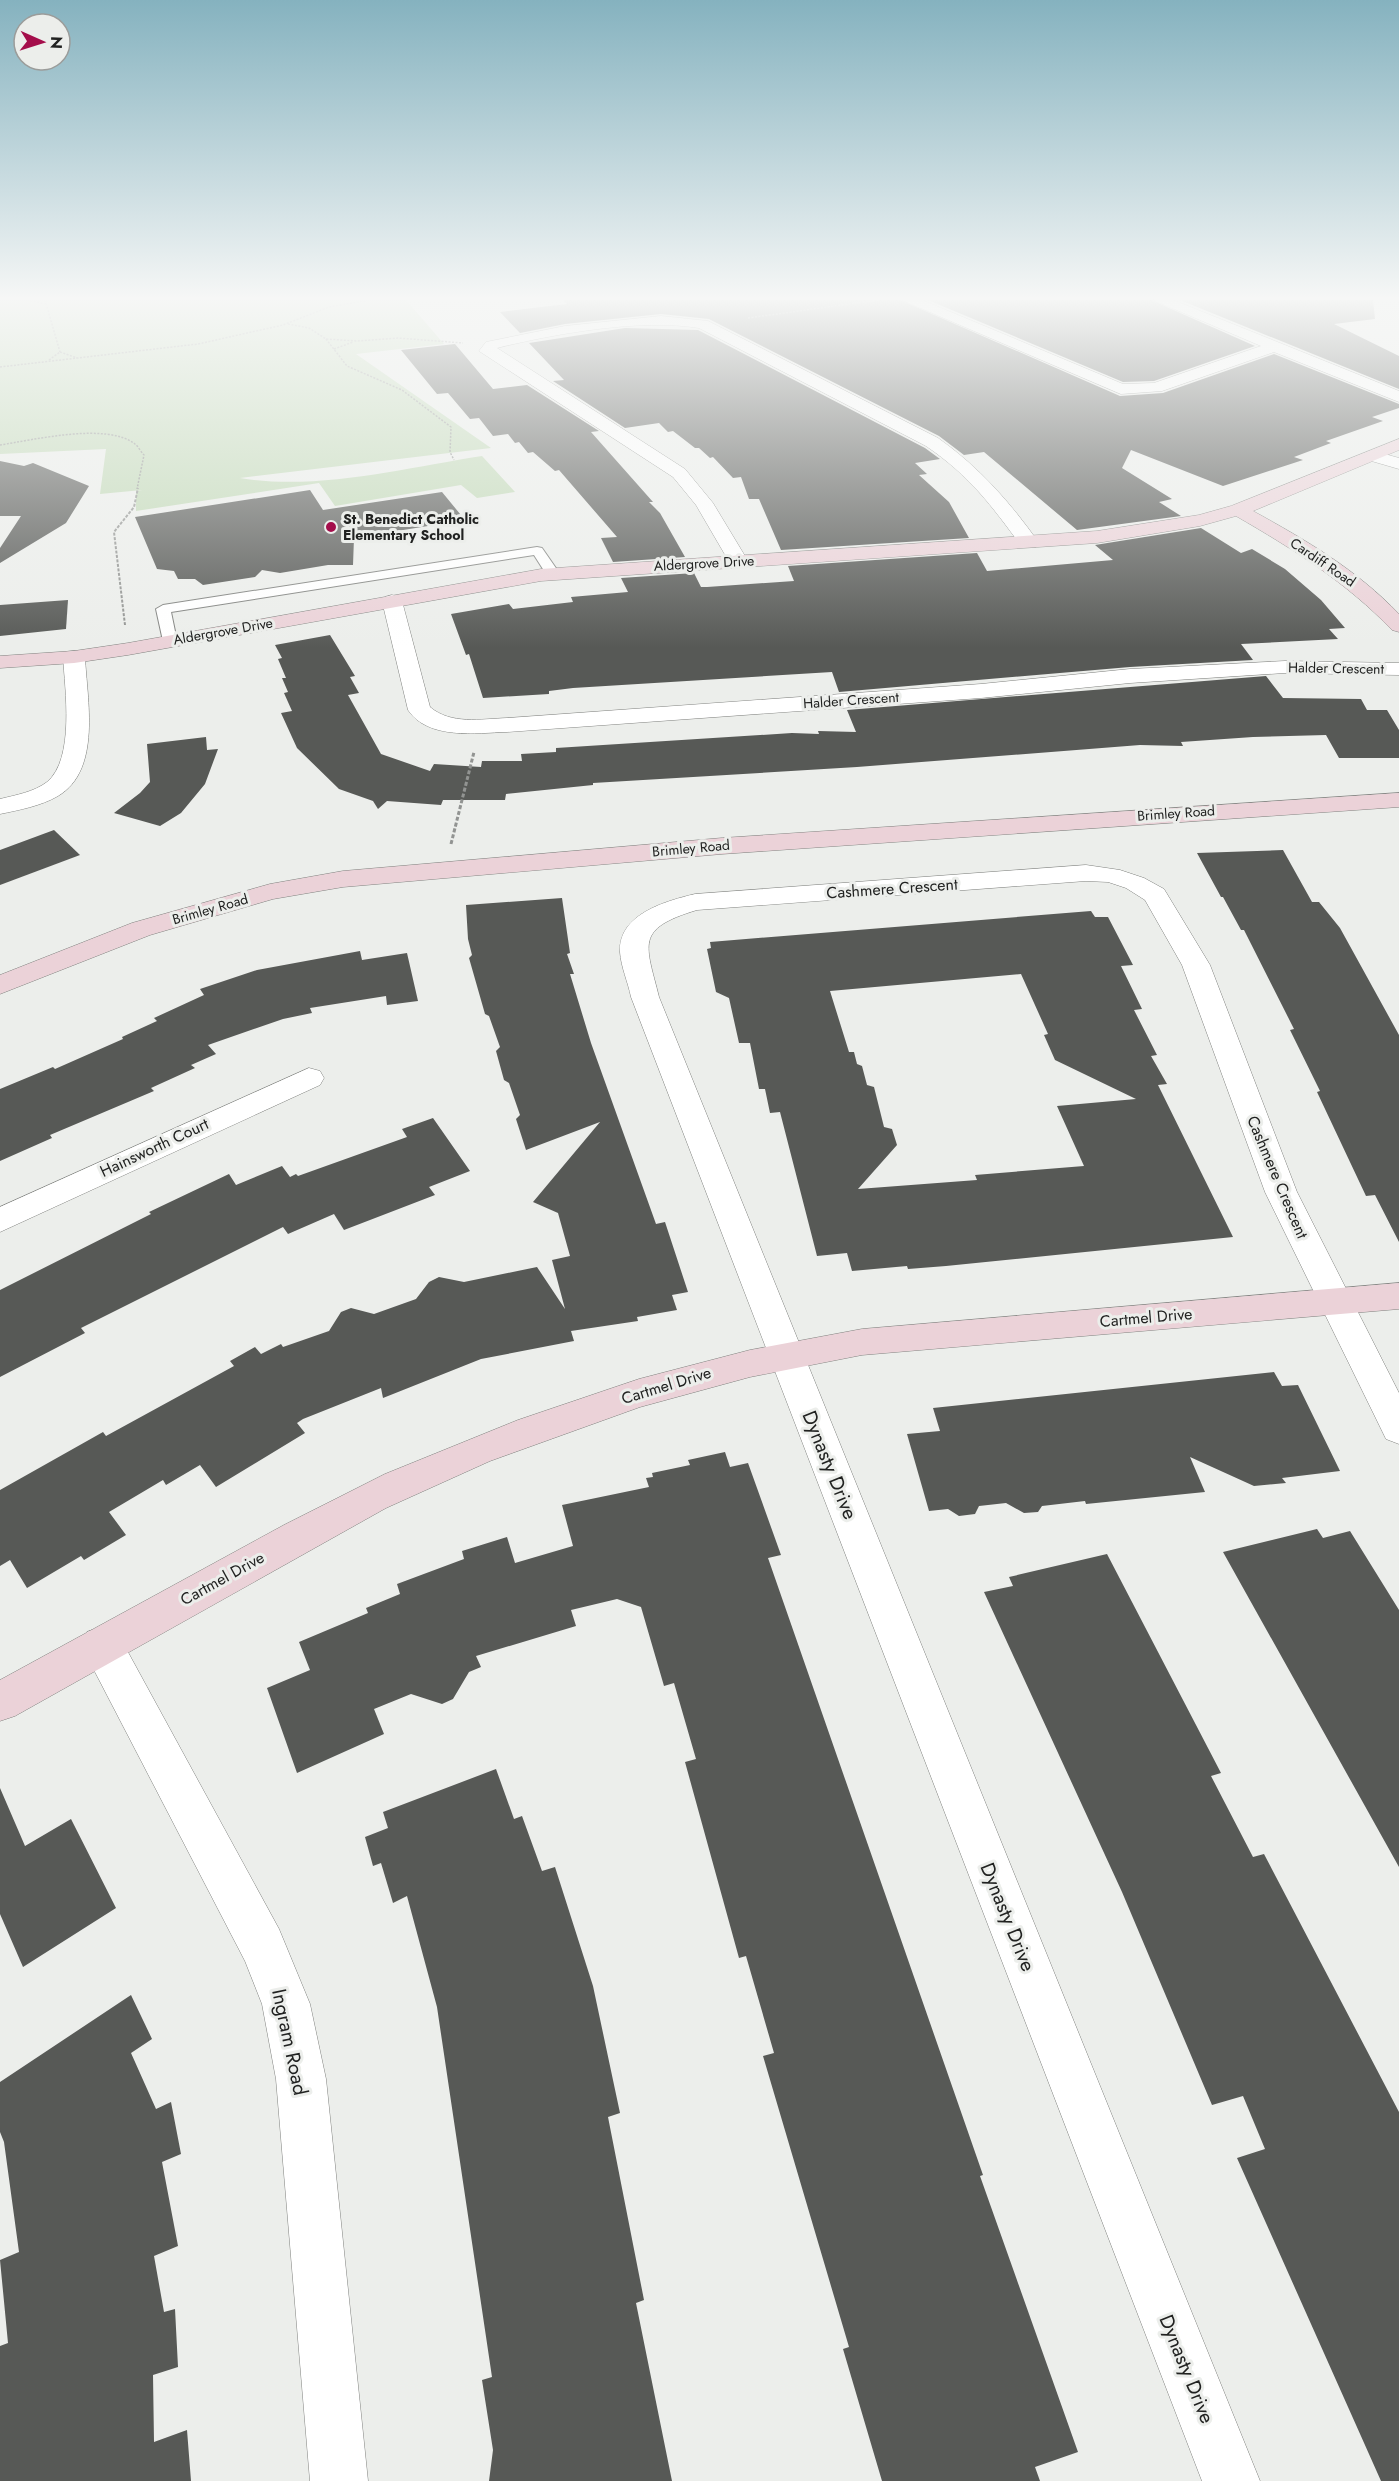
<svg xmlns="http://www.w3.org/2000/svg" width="1399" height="2481" font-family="Jost,sans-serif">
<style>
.green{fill:#c0d8b5}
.building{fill:#575956;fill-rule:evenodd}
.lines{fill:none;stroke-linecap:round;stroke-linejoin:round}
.lane-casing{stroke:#80827f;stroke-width:2}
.street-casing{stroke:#80827f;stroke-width:1}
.secondary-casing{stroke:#80827f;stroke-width:1}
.path-far2{stroke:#929492;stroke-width:1.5;stroke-dasharray:2 1.5;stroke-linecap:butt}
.path-far1{stroke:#929492;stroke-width:2;stroke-dasharray:3 1.5;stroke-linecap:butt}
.path{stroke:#929492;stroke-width:3;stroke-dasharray:4 2;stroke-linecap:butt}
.lane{fill:#fff;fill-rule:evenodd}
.street{fill:#fff;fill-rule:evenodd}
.secondary{fill:#ebd2d8;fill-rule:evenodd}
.poi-dot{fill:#a40e4b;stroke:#eceeeb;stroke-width:2}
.labels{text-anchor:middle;stroke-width:6;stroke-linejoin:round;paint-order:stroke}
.far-poi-label{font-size:14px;font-weight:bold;fill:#212221;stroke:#eceeeb;text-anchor:start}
.far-street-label{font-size:14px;fill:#212221;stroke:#eceeeb}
.street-label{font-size:16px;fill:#212221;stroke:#eceeeb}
.near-street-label{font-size:20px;fill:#212221;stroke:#eceeeb}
</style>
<rect width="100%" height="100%" fill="#eceeeb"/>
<!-- green -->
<path class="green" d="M 0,300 L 406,300 L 444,344 L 356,354 L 491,448 L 240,478 C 316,491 405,468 482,456 L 515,492 L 477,498 L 461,485 L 335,506 L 319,483 L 136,511 L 136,491 L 142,490 L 100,494 L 106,449 L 0,454 Z"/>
<!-- building -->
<g class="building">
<path d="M 563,300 L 900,300 L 1120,396 L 1163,393 L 1274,354 L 1399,404 L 1399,408 L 1372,417 L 1383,421 L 1326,441 L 1331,443 L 1294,457 L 1303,460 L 1223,486 L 1131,450 L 1122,468 L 1172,499 L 1159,502 L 1181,516 L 1077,530 L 984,452 L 964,455 L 939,436 L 709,319 L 661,314 L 565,324 L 520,333 L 500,312 L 567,304 Z"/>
<path d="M 928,300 L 1151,300 L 1255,346 L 1154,381 L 1123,382 Z"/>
<path d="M 1180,300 L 1373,300 L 1375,319 L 1334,324 L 1399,356 L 1399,389 Z"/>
<path d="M 625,328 L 698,330 L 925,448 L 940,459 L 915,463 L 927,474 L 919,475 L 949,502 L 969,538 L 781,550 L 759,499 L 749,499 L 741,477 L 733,478 L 713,457 L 710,458 L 699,448 L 695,448 L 673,431 L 668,432 L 659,423 L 625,428 L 553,381 L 564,380 L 529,343 Z"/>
<path d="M 455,344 L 493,389 L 527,385 L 599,431 L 591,432 L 653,502 L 649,502 L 660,513 L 685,557 L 613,562 L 601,538 L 617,537 L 559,470 L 555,471 L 533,452 L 528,453 L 519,442 L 515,443 L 508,434 L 493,436 L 479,418 L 470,419 L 448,393 L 437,394 L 401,350 Z"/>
<path d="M 0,461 L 24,466 L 33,463 L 89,486 L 66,523 L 0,563 L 0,548 L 21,516 L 0,516 Z"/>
<path d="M 310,490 L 323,510 L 442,492 L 465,520 L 354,538 L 353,565 L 328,565 L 280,573 L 262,570 L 255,577 L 203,585 L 195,579 L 178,579 L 174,571 L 157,569 L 135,517 Z"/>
<path d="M 1201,528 L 1241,553 L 1252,549 L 1285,569 L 1321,600 L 1345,628 L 1329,629 L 1338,639 L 1241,644 L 1253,660 L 1130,667 L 839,692 L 832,672 L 573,688 L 549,691 L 549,694 L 483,698 L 469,654 L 466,655 L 451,614 L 509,604 L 513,609 L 573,602 L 571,597 L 628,592 L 621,578 L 694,573 L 701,587 L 707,587 L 794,581 L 788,566 L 977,553 L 987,571 L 1113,560 L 1095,545 Z"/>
<path d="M 68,600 L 66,629 L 0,636 L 0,605 Z"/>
<path d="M 330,635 L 355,676 L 350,677 L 359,693 L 348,695 L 381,754 L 430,771 L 434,764 L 481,767 L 482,761 L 522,761 L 521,754 L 556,752 L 556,748 L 792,733 L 819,734 L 818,731 L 856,732 L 847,710 L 1266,676 L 1283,698 L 1361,699 L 1367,710 L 1387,710 L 1399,730 L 1399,758 L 1339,758 L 1326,735 L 1253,737 L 1181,742 L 1183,746 L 1140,745 L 857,767 L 593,783 L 593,785 L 506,794 L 505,800 L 443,800 L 441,805 L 387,801 L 378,809 L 373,801 L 339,789 L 297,748 L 281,713 L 292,711 L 284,693 L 288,692 L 282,678 L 286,678 L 278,659 L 282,658 L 275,645 Z"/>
<path d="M 206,737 L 207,750 L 218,749 L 205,784 L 181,813 L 160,826 L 114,813 L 140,793 L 150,782 L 147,744 Z"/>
<path d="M 54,830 L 80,855 L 0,885 L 0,850 Z"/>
<path d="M 1283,850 L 1312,902 L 1319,902 L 1340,928 L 1399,1035 L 1399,1242 L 1375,1195 L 1366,1196 L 1317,1092 L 1320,1091 L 1290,1030 L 1294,1029 L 1244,930 L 1241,930 L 1223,897 L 1221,897 L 1197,853 Z"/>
<path d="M 562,898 L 570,953 L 567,954 L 574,974 L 570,974 L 591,1043 L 656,1224 L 665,1222 L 688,1292 L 672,1295 L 677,1310 L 637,1317 L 638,1321 L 571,1331 L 574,1341 L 481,1359 L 383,1398 L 381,1388 L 303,1419 L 297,1423 L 305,1433 L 216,1487 L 200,1465 L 166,1485 L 163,1480 L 109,1512 L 126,1535 L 84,1560 L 81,1556 L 27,1588 L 10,1560 L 0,1566 L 0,1490 L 103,1432 L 106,1436 L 234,1366 L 230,1361 L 255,1347 L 261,1354 L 281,1344 L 283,1347 L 329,1331 L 341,1312 L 351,1308 L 374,1314 L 416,1299 L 429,1282 L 439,1277 L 464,1282 L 537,1267 L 565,1309 L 552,1260 L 570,1256 L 558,1213 L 533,1202 L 600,1122 L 526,1150 L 516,1119 L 520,1115 L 509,1083 L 504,1080 L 496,1051 L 500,1047 L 489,1016 L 485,1014 L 469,958 L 472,955 L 468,939 L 466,905 Z"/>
<path d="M 1091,911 L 1095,917 L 1108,917 L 1133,965 L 1121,966 L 1142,1009 L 1134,1010 L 1157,1055 L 1151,1056 L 1167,1084 L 1158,1085 L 1233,1237 L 946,1266 L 908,1269 L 907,1266 L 852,1271 L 847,1253 L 817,1256 L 780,1112 L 770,1113 L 765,1089 L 759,1089 L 750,1043 L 739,1043 L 729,998 L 716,992 L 707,949 L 711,948 L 710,942 ZM 1021,974 L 1048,1034 L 1044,1035 L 1055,1060 L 1136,1099 L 1057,1106 L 1084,1166 L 975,1175 L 977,1180 L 858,1189 L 897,1145 L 892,1129 L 884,1127 L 874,1087 L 867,1085 L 862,1066 L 857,1064 L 854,1052 L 849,1052 L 830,991 Z"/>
<path d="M 360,951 L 362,960 L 407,953 L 418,1001 L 387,1005 L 386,996 L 310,1008 L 312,1013 L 283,1019 L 208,1045 L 216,1054 L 191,1065 L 195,1068 L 151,1088 L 154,1091 L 50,1135 L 52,1138 L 0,1161 L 0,1089 L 53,1067 L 55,1069 L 123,1039 L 122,1037 L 157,1021 L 154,1018 L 204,995 L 200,989 L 257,970 Z"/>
<path d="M 433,1118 L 470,1171 L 429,1187 L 435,1195 L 344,1230 L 334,1214 L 288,1234 L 283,1227 L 81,1328 L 85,1333 L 0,1377 L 0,1290 L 151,1214 L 149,1212 L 229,1174 L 236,1185 L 282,1166 L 290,1177 L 296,1174 L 298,1176 L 407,1137 L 402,1129 Z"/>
<path d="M 1274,1372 L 1282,1386 L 1298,1385 L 1340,1471 L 1282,1478 L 1286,1483 L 1254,1486 L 1190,1457 L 1205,1492 L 1086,1504 L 1085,1501 L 1042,1506 L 1038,1512 L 1024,1513 L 1006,1503 L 979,1506 L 975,1514 L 959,1516 L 948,1509 L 929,1511 L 907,1434 L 940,1431 L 933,1408 Z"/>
<path d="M 725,1452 L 730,1467 L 748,1463 L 781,1555 L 768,1558 L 983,2175 L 980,2176 L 1078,2452 L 1035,2467 L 1040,2481 L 882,2481 L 843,2349 L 849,2347 L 763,2056 L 774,2053 L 746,1956 L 739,1958 L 685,1762 L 696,1759 L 674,1683 L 664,1686 L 641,1607 L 617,1599 L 571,1610 L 576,1626 L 476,1656 L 481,1667 L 469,1672 L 453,1699 L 442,1704 L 411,1694 L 374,1709 L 384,1734 L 297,1773 L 267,1688 L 310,1670 L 299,1642 L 368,1613 L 366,1608 L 400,1594 L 397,1584 L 464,1559 L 462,1551 L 507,1537 L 515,1563 L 573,1546 L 562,1505 L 649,1487 L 646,1478 L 653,1477 L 652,1473 L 690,1465 L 688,1460 Z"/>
<path d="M 1317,1529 L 1323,1538 L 1350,1531 L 1399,1610 L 1399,1867 L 1223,1552 Z"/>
<path d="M 1107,1554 L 1221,1773 L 1211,1776 L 1253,1857 L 1264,1854 L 1399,2112 L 1399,2481 L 1381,2481 L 1237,2158 L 1265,2149 L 1243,2096 L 1212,2105 L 1122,1892 L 984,1592 L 1013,1586 L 1009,1577 Z"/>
<path d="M 496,1769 L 514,1819 L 522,1816 L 542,1871 L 555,1867 L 593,1986 L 620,2113 L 608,2117 L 644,2300 L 636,2303 L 672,2481 L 489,2481 L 493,2450 L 482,2380 L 492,2377 L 437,2007 L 407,1896 L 393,1903 L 381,1863 L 373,1866 L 365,1837 L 388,1828 L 383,1812 Z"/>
<path d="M 0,1788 L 25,1846 L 71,1819 L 116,1908 L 23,1967 L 0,1914 Z"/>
<path d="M 131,1995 L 152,2039 L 131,2053 L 156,2109 L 171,2102 L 181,2154 L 162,2162 L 178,2246 L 154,2256 L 164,2312 L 175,2309 L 178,2367 L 153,2375 L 154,2442 L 187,2430 L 191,2481 L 0,2481 L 0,2346 L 8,2343 L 0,2260 L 19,2252 L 4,2142 L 0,2132 L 0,2082 Z"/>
</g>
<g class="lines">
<!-- lane casing -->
<g class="lane-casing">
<path id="lane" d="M 537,547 L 542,548 L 560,574 L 558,577 L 548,577 L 534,555 L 171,612 L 177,641 L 170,645 L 163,641 L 156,609 L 163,605 Z"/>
</g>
<!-- street casing -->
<g class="street-casing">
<g id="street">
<path d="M 902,300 L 922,300 L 1123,384 L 1154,383 L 1261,346 L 1153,300 L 1173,300 L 1399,391 L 1399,402 L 1274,352 L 1162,391 L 1121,394 Z"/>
<path d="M 661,316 L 708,321 L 938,438 C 979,467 1010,502 1039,543 L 1036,547 L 1022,547 C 991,505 970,476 926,446 L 699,328 C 642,318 553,334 497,348 L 685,469 L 713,503 L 748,561 L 738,567 L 731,565 L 696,505 L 673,477 L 479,351 L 486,342 L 565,326 Z"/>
<path d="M 1374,451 L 1399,458 L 1399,469 L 1368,460 L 1365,456 Z"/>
<path d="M 392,595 L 399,597 L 402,601 L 430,707 C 451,725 481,719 507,718 L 981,684 L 1130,669 L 1285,661 L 1399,663 L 1399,675 L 1285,673 L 1130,683 L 981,698 L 507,732 C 476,733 428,740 408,710 L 382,601 L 385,597 Z"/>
<path d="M 74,651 L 82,652 L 85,657 C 87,699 102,770 58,796 C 41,806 19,810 0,814 L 0,799 C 16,795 34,792 47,782 C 75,759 65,689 63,657 L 66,652 Z"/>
<path d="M 1086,865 L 1120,870 L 1144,878 L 1164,889 L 1210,965 L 1297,1192 L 1399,1393 L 1399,1444 L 1386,1439 L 1265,1192 L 1182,965 L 1145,900 L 1126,888 L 1108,882 L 1086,881 L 697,910 C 634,929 646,944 659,997 L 1260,2481 L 1202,2481 L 631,997 C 628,982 621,967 620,952 C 618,914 666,901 695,894 Z"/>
<path d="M 309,1068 L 320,1071 L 324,1078 L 320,1085 L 0,1232 L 0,1207 Z"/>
<path d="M 102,1627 L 117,1632 L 279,1929 L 310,2004 L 326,2079 L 368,2481 L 310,2481 L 276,2079 L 262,2004 L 245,1961 L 81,1645 L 87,1632 Z"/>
</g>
</g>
<!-- secondary casing -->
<g class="secondary-casing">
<g id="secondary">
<path d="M 1399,439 L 1399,450 L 1253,511 C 1306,540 1357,570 1399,614 L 1399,632 L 1392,630 C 1346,582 1293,549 1236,516 L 1200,526 L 1097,543 L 541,581 L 128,655 L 74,663 L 0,668 L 0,656 L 74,651 L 128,643 L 541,569 L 1097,531 L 1199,515 L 1231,506 Z"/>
<path d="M 1399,793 L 1399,807 L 722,854 L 343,887 L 273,899 L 150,935 L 0,994 L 0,975 L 132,923 L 270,884 L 343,871 L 722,838 Z"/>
<path d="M 1399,1283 L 1399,1309 L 862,1355 L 750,1377 L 640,1407 L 490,1461 L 386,1508 L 15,1716 L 0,1721 L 0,1680 L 284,1525 L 385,1474 L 518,1420 L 639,1379 L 750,1350 L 862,1329 Z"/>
</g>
</g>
<!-- path-far2 -->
<g class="path-far2">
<path d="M 27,300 L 46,304"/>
<path d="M 45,300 L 60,352"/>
<path d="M 748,318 L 878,300"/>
<path d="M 288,324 L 309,328 L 326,339 L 357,341 L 398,338 L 463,343"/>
<path d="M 326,339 L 347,366 L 402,390 L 451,427 L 450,452 L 454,460"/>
<path d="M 334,349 L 353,342"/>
<path d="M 60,352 L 77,358"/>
<path d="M 49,360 L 60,352"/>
<path d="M 0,367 L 198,344 L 283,325 L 329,307 L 370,300"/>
<path d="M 0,445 C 33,440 107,422 135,444 C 138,446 141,452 144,455 L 137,489"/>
</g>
<!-- path-far1 -->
<path class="path-far1" d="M 125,625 L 114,532 L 134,507 L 138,488"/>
<!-- path -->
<path class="path" d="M 451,844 L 474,752"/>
<!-- lane -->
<use href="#lane" class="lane"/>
<!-- street -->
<use href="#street" class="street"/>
<!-- secondary -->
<use href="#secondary" class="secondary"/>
</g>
<!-- sky -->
<linearGradient id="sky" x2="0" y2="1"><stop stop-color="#85b2bf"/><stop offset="0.46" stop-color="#f6f7f6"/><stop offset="1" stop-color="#f6f7f6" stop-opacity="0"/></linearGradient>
<rect width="1399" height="648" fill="url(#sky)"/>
<!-- markers -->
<circle class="poi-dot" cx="331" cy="527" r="6"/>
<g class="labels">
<!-- far-poi labels -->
<g class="far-poi-label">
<text x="343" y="524">St. Benedict Catholic<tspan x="343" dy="16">Elementary School</tspan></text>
</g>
<!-- far-street labels -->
<g class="far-street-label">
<text transform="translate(1323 562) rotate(34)" y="5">Cardiff Road</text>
<text transform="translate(704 563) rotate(-3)" y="5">Aldergrove Drive</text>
<text transform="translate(223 631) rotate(-10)" y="5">Aldergrove Drive</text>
<text transform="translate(1336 668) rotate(1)" y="5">Halder Crescent</text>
<text transform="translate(851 700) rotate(-4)" y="5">Halder Crescent</text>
<text transform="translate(1176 813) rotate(-4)" y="5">Brimley Road</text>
<text transform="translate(691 848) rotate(-5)" y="5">Brimley Road</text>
<text transform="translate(210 909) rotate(-16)" y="5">Brimley Road</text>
</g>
<!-- street labels -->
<g class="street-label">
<text transform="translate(892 888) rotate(-4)" y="6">Cashmere Crescent</text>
<text transform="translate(154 1147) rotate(-25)" y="6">Hainsworth Court</text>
<text transform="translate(1278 1177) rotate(67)" y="6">Cashmere Crescent</text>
<text transform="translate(1146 1317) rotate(-5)" y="6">Cartmel Drive</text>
<text transform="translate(666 1385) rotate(-17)" y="6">Cartmel Drive</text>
<text transform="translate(222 1578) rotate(-29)" y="6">Cartmel Drive</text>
</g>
<!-- near-street labels -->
<g class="near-street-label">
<text transform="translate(830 1465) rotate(68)" y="7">Dynasty Drive</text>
<text transform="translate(1008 1917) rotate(68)" y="7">Dynasty Drive</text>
<text transform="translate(290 2042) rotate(78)" y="7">Ingram Road</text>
<text transform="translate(1187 2369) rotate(68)" y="7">Dynasty Drive</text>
</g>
</g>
<!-- north arrow -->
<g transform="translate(42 42) rotate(93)"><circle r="28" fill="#eceeeb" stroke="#9b9c9a" stroke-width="1.5"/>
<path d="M0-4.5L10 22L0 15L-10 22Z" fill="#a40e4b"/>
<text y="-9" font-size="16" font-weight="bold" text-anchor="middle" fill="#212221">N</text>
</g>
</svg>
